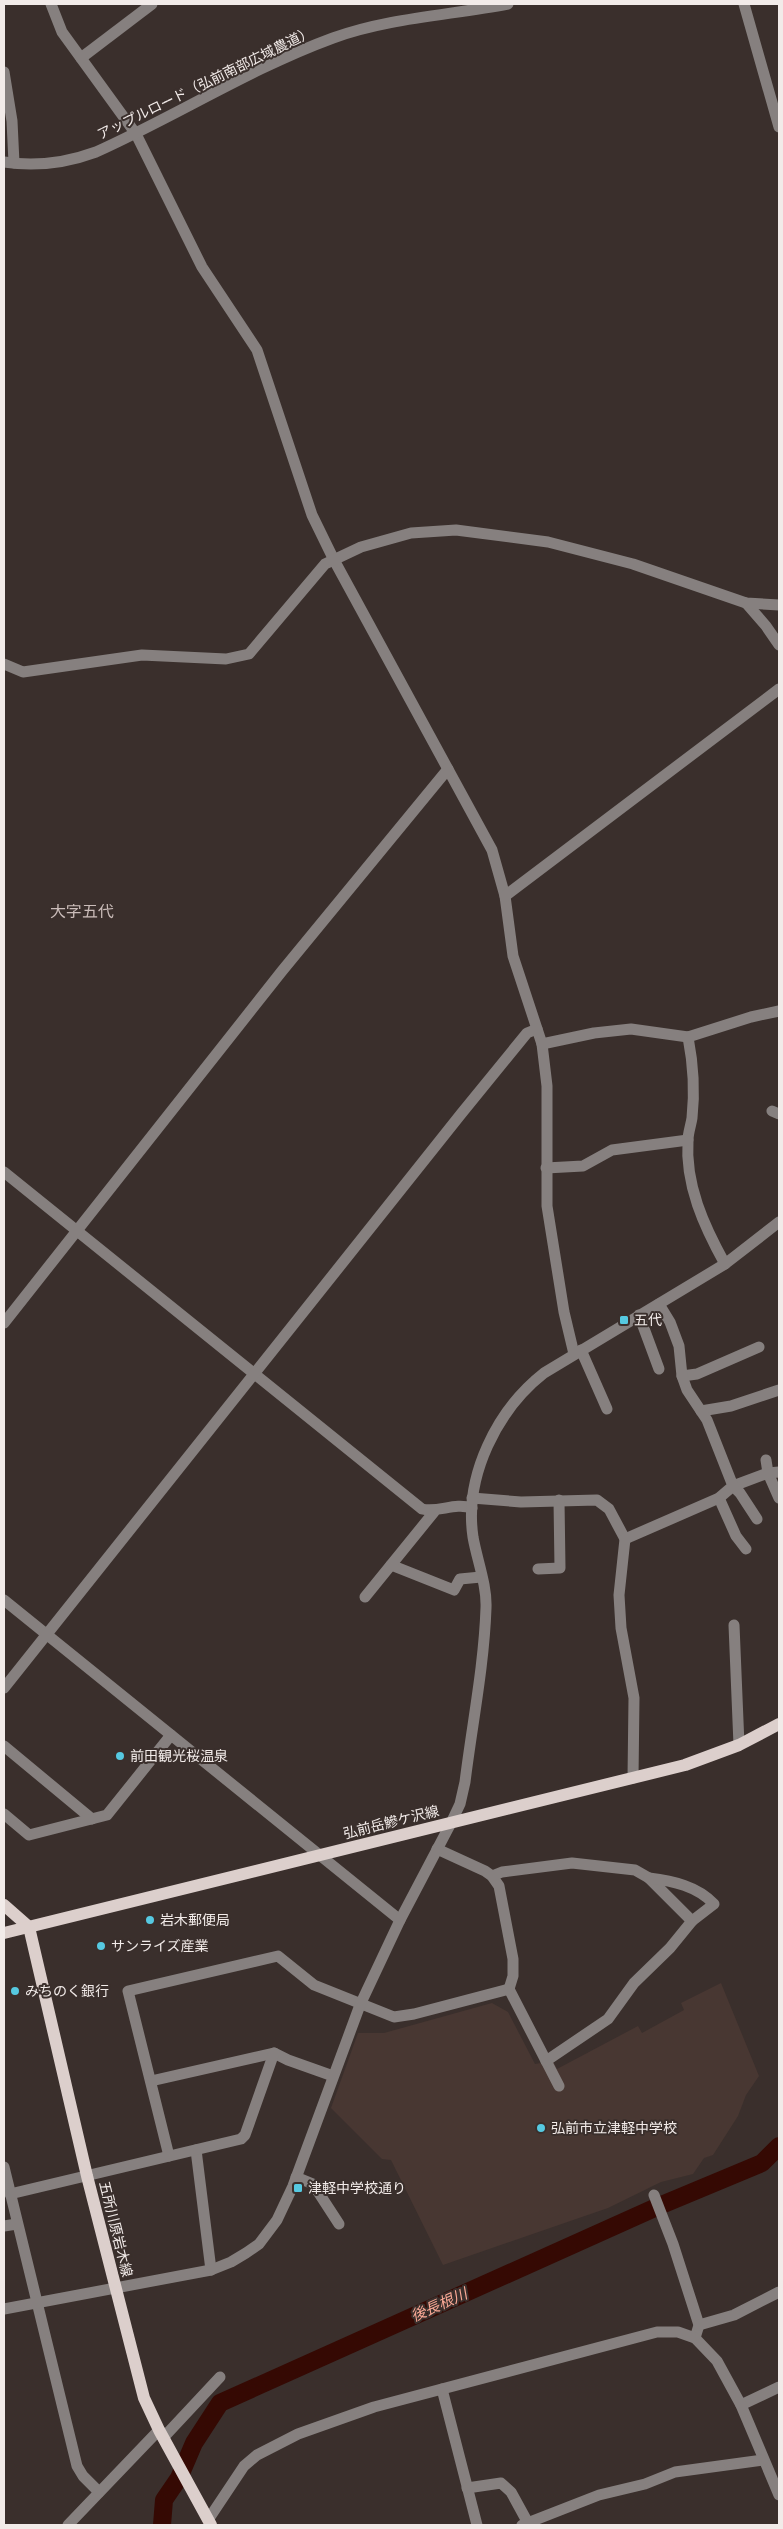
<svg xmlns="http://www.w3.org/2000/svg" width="783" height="2529" font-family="'Alegreya Sans','Noto Sans JP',sans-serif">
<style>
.built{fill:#483732}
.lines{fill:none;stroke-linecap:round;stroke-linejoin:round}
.river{stroke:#350903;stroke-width:18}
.minor{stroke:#86807f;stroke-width:11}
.major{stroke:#dccfcc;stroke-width:12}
.poi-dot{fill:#56c9e1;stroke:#3a2f2c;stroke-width:2}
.labels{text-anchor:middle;stroke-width:4;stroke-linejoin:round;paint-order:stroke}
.street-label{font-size:14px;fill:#f2ebe9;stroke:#3a2f2c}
.poi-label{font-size:14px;fill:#f2ebe9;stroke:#3a2f2c;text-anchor:start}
.water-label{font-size:15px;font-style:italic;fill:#fba996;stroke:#3a2f2c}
.quarter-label{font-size:16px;fill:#cabcb9;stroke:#3a2f2c}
</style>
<rect width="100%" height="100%" fill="#3a2f2c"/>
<!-- built -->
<path class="built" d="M 721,1983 L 759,2076 L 746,2095 L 738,2116 L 713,2155 L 704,2158 L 693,2174 L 661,2182 L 608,2208 L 443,2265 L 391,2160 L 382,2159 L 331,2108 L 358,2033 L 384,2033 L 492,2003 L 508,2012 L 535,2064 L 553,2061 L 557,2069 L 638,2026 L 642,2033 L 684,2010 L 681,2003 Z"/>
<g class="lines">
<!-- river -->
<path class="river" d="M 162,2525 L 164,2500 L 179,2478 L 194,2443 L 220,2403 L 659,2206 L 762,2163 L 779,2146"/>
<!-- minor -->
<g class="minor">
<path d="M 51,4 L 62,32 L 136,134 L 202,267 L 257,350 L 312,515 L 334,560 L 492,850 L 505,896 L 513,956 L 542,1044 L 547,1086 L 547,1206 L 564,1312 L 574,1354"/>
<path d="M 744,4 L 779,127"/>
<path d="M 81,58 L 152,4"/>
<path d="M 4,72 L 12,121 L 14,163"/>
<path d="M 4,162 C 36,167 66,163 96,152 C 176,116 251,68 333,38 C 388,18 451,15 508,4"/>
<path d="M 746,603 L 766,626 L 779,645"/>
<path d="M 4,664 L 23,672 L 142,655 L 226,659 L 249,654 L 325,564 L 361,547 L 411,533 L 456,530 L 548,542 L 633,564 L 746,603 L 779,605"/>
<path d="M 505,896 L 779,689"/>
<path d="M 688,1037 C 693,1063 695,1091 692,1118 C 691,1125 688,1133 688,1140 C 685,1185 704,1226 725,1264"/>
<path d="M 542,1044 L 594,1033 L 631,1029 L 688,1037 L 751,1017 L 779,1011"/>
<path d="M 772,1111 L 779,1114"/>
<path d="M 546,1168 L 583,1166 L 612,1150 L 688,1140"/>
<path d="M 4,1172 L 422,1509 C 439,1513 454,1502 472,1508"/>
<path d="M 639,1315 L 659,1369"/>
<path d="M 4,1323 L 282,971 L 448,769"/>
<path d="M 581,1350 L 607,1409"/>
<path d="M 682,1376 L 697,1374 L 759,1347"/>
<path d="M 701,1411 L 731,1406 L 779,1390"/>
<path d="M 766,1460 L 768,1473 L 779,1498"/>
<path d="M 472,1498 L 521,1502 L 597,1500 L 609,1509 L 625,1539 L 619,1595 L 621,1628 L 634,1698 L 633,1778"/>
<path d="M 719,1498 L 736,1536 L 746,1549"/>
<path d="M 757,1519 L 740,1493 L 733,1486 L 768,1473 L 779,1472"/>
<path d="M 625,1539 L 719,1498 L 733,1486 L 707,1420 L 687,1390 L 682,1376 L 679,1346 L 670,1322 L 659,1304"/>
<path d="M 391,1565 L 454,1590 L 460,1579 L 481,1577"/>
<path d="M 538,1569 L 560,1568 L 559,1500"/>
<path d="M 365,1597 L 434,1512"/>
<path d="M 4,1600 L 400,1920"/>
<path d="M 734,1625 L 739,1745"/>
<path d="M 4,1688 L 461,1114 L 527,1033 L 537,1029"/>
<path d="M 4,1746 L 92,1819"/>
<path d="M 4,1814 L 29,1835 L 107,1815 L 171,1735"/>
<path d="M 437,1849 L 485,1871 L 492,1876 L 499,1886 L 513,1959 L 513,1976 L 509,1989 L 559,2086"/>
<path d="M 492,1876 L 502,1872 L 572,1863 L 635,1870 L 649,1878 L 692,1921 L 670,1948 L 634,1983 L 608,2019 L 546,2061"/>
<path d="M 649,1878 C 673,1881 697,1886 714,1904 L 692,1921"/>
<path d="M 151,2081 L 274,2053 L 288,2060 L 333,2076"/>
<path d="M 196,2150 L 211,2270"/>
<path d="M 169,2156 L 128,1991 L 278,1956 L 314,1985 L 394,2017 L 414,2014 L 509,1989"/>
<path d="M 4,2167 L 77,2466 L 83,2476 L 99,2492"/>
<path d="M 296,2177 L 313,2184 L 339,2224"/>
<path d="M 10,2194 L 241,2139 L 245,2135 L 274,2053"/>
<path d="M 654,2195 L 673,2244 L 699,2325 L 695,2338"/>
<path d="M 4,2226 L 17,2224"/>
<path d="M 4,2309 L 211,2270 L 231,2262 L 246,2253 L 259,2244 L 277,2220 L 293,2186 L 360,2005 L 400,1920 L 451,1823 L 460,1804 L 465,1782 C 472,1725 484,1666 486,1608 C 487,1585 477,1560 473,1537 C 464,1476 497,1410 544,1373 L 725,1264 L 779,1222"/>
<path d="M 699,2325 L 734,2315 L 779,2292"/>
<path d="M 442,2389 L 477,2525"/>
<path d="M 741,2405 L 779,2387"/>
<path d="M 163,2438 L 220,2377"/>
<path d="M 467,2488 L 501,2483 L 511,2492 L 528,2523"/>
<path d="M 208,2520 L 244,2466 L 257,2455 L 298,2434 L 374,2407 L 657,2332 L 678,2332 L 695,2338 L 717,2361 L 741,2405 L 779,2495"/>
<path d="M 68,2525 L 159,2430"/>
<path d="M 522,2525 L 599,2495 L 645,2484 L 675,2472 L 763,2460"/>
</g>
<!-- major -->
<g class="major">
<path d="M 4,1905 L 29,1927"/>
<path d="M 29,1927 L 87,2176 L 144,2398 L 159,2430 L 211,2525"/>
<path d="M 4,1933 L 685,1765 L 739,1745 L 779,1724"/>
</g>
</g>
<!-- markers -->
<g class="poi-dot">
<rect x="619" y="1315" width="10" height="10" rx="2.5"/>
<circle cx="120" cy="1756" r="5"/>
<circle cx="150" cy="1920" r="5"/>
<circle cx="101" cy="1946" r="5"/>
<circle cx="15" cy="1991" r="5"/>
<circle cx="541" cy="2128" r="5"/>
<rect x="293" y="2183" width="10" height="10" rx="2.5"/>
</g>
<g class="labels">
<!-- street labels -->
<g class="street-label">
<text transform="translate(205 83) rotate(-26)" y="5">アップルロード（弘前南部広域農道）</text>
<text transform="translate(391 1822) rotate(-14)" y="5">弘前岳鰺ケ沢線</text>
<text transform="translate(116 2229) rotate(76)" y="5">五所川原岩木線</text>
</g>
<!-- poi labels -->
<g class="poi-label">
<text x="634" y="1325">五代</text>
<text x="130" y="1761">前田観光桜温泉</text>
<text x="160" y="1925">岩木郵便局</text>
<text x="111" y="1951">サンライズ産業</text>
<text x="25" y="1996">みちのく銀行</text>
<text x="551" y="2133">弘前市立津軽中学校</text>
<text x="308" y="2193">津軽中学校通り</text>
</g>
<!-- water labels -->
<g class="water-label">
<text transform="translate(439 2305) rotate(-24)" y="5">後長根川</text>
</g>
<!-- quarter labels -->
<g class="quarter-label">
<text x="82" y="917">大字五代</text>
</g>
</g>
<!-- border -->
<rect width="783" height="2529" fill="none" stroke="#f2ebe9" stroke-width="10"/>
</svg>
